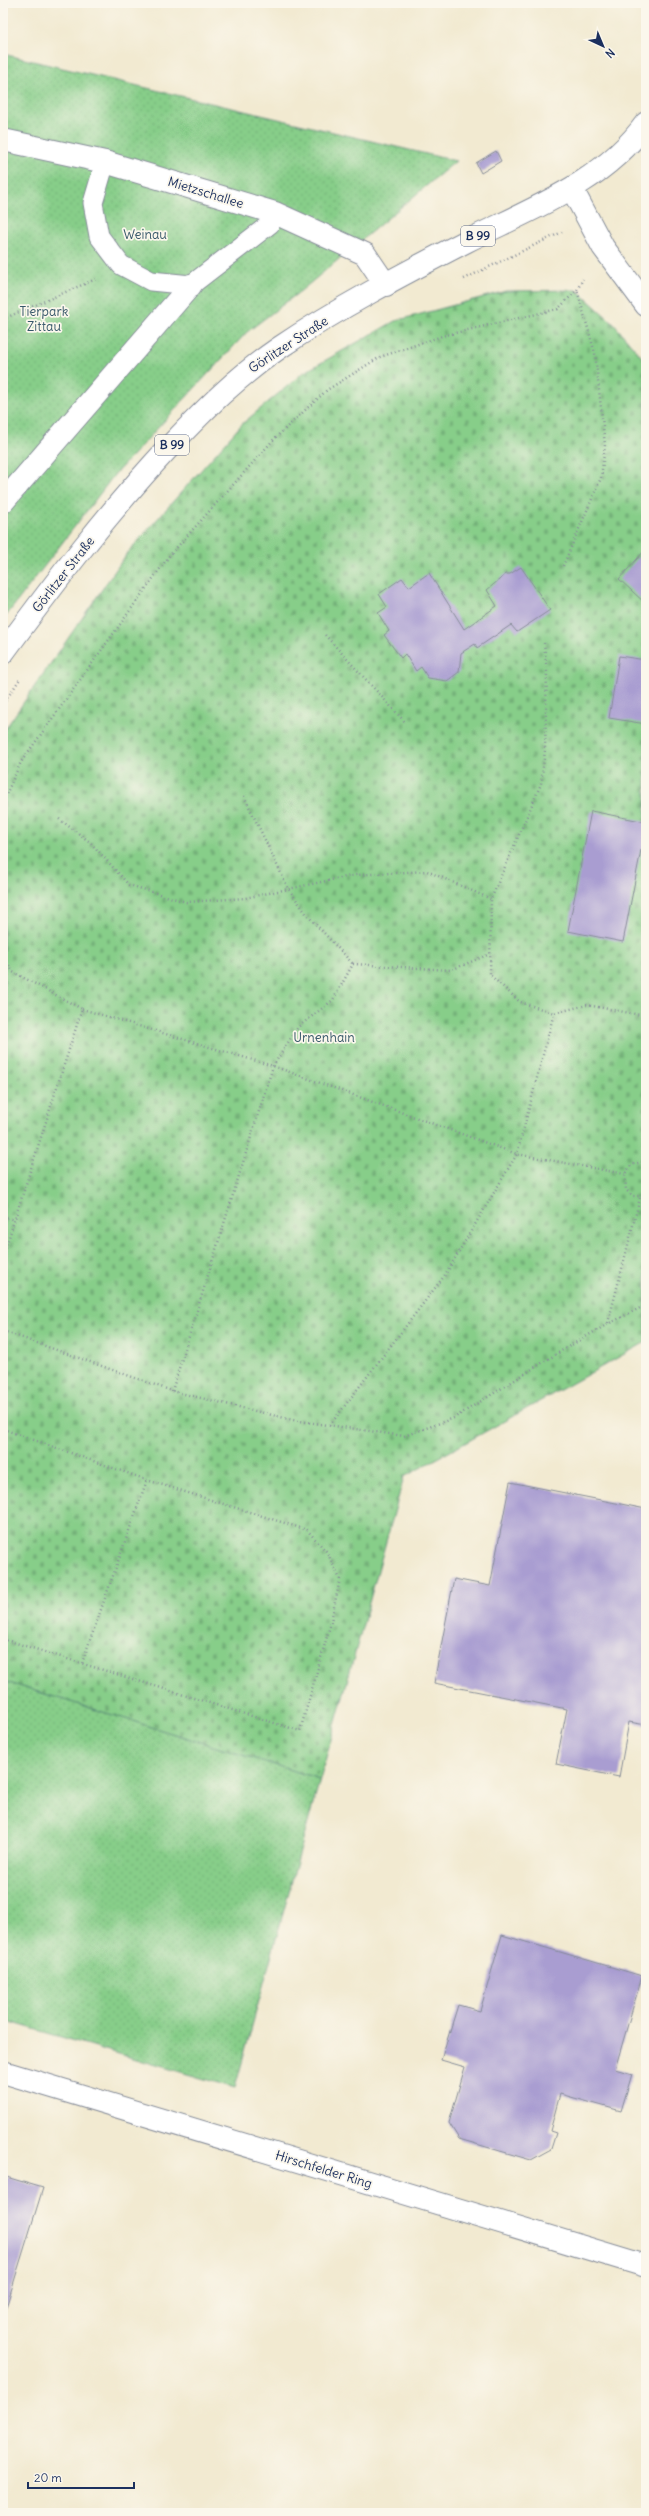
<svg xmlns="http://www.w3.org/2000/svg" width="649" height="2516" viewBox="0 0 649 2516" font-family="Delius,sans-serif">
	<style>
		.green { fill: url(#green-dots); stroke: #517e74 }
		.cemetery { fill: url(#cemetery-stones); stroke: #517e74 }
		.building { fill: #a99dd1 }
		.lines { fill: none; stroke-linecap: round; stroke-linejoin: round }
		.service-casing { stroke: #868c98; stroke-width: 21 }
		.pedestrian-casing { stroke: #868c98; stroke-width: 24 }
		.minor-casing { stroke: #868c98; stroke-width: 24 }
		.tertiary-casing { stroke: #868c98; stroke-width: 24 }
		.primary-casing { stroke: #868c98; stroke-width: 24 }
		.path { stroke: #868c98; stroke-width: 2.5; stroke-dasharray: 1 3; stroke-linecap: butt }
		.service { stroke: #fff; stroke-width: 19 }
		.pedestrian { stroke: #fff; stroke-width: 22 }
		.minor { stroke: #fff; stroke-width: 22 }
		.tertiary { stroke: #fff; stroke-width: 22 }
		.primary { stroke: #fff; stroke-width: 22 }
		.labels { text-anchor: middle; stroke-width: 3.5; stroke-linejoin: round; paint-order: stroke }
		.shield { fill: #fbf7ec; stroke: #5e6b89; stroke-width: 1 }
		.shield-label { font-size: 12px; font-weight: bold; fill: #1b2f5e }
		.street-label { font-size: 13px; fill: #1b2f5e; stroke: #fbf7ec }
		.park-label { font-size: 13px; fill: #365769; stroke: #fbf7ec }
	</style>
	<defs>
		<pattern id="green-dots" width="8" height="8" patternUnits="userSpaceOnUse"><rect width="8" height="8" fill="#87ce89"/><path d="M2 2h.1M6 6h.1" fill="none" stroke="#74b179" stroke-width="1.8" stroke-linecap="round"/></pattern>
		<pattern id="cemetery-stones" width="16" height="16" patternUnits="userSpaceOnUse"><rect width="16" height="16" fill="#87ce89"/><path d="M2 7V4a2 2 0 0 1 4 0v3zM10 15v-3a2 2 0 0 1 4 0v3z" fill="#74b179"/></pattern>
	</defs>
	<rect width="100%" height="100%" fill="#fbf7ec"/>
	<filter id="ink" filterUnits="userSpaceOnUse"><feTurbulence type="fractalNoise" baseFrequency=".025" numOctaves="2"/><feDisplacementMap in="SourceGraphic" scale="8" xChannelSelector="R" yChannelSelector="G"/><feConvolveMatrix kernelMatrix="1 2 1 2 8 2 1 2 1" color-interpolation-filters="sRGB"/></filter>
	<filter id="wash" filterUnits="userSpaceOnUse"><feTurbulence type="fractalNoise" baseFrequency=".012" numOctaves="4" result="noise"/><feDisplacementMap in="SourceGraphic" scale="16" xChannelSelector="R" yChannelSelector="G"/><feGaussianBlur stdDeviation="0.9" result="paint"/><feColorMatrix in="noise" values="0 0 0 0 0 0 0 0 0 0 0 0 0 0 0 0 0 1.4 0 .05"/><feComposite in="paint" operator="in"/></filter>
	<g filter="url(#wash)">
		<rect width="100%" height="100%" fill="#f2ead1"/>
		<!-- green -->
		<g class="green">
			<path d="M3,54L456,161L302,290L247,332L115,474L3,620Z"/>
			<path d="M3,1681L320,1779L235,2088L3,2020Z"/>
		</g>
		<!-- cemetery -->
		<path class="cemetery" d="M577,290L612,322L646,362V1342L404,1477L320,1779L3,1681V732L128,552L242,424L303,373L395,321L506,291Z"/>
		<g id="blocks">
			<!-- building -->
			<g class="building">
				<path d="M496,151L501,161L481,173L476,163Z"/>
				<path d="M646,549V604L619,579Z"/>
				<path d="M521,567L550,610L517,632L511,625L477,648L475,644L461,653L459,672L447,681L428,678L421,667L416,671L405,654L401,658L384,635L389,631L378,613L387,607L379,594L402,578L409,587L429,573L464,629L497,606L487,590L506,574H510Z"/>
				<path d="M619,656L646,660V724L609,718Z"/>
				<path d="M591,811L646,822V851L641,850L623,942L568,931Z"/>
				<path d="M510,1482L646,1509V1725L629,1722L619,1777L556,1764L567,1709L434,1683L454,1579L490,1586Z"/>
				<path d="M502,1935L642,1976L615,2069L632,2074L621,2111L560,2094L550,2131L556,2133L551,2149L531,2160L459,2139L449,2123L465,2067L441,2060L458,2005L480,2011Z"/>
				<path d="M3,2176L43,2188L3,2317Z"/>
			</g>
		</g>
	</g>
	<g filter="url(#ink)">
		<use href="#blocks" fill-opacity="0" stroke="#868c98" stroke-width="1"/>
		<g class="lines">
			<!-- service casing -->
			<g class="service-casing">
				<path id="service" d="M105,162L93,203L99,236L121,265L151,281L191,285L270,224L275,213"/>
			</g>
			<!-- pedestrian casing -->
			<g class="pedestrian-casing">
				<path id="pedestrian" d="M3,502L191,285"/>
			</g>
			<!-- minor casing -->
			<g class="minor-casing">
				<g id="minor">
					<path d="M3,140L105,162L275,213L365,254L386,285"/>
					<path d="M3,2072L646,2266"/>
				</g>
			</g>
			<!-- tertiary casing -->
			<g class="tertiary-casing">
				<path id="tertiary" d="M572,189L603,247L646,305"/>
			</g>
			<!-- primary casing -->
			<g class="primary-casing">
				<path id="primary" d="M3,653C56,581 110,510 171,445C205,409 238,376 279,348C338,308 403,274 467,241C531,209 603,183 646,123"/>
			</g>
			<!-- path -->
			<g class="path">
				<path d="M464,279L562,232"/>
				<path d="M3,319L96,279"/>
				<path d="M563,566L601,478L605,445L595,353L577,290"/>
				<path d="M325,635L405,722"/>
				<path d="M544,643L547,672L545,750L541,784L491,899L490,975L520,1002L554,1013L587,1005L646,1016"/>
				<path d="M3,704L20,679"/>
				<path d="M244,796L288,888L308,916L353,964"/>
				<path d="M3,801L21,762L170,555L275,438L327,390L380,357L442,336L558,309L577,290L583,279"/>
				<path d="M59,819L90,842L129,885L186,902L245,898L355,875L427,871L491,899"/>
				<path d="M3,955L13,972L82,1009L3,1256"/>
				<path d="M82,1009L273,1066L517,1154L625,1174"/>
				<path d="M646,1161L631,1165L625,1174L626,1190L633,1196H646"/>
				<path d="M3,1216L14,1220"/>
				<path d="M608,1323L640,1198"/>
				<path d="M3,1331L172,1391L293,1420L404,1436L454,1418L566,1348L608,1324L646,1305"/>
				<path d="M172,1391L273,1066L298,1027L333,1000L353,964L451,970L490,954"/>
				<path d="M330,1425L445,1275L517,1154L554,1013"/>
				<path d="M3,1429L147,1480L307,1530L327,1552L340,1579L330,1626L300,1731L3,1639"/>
				<path d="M82,1663L147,1480"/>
			</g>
			<!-- service -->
			<use href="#service" class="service"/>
			<!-- pedestrian -->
			<use href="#pedestrian" class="pedestrian"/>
			<!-- minor -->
			<use href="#minor" class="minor"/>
			<!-- tertiary -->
			<use href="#tertiary" class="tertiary"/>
			<!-- primary -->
			<use href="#primary" class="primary"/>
		</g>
	</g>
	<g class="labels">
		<!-- shield labels -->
		<g class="shield">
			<rect x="461" y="226" width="34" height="20" rx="3"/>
			<rect x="155" y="435" width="34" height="20" rx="3"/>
		</g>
		<g class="shield-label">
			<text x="478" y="240">B 99</text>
			<text x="172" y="449">B 99</text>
		</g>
		<!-- street labels -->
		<g class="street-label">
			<text transform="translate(206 192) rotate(17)" y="5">Mietzschallee</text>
			<text transform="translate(288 344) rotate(-33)" y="5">Görlitzer Straße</text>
			<text transform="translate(63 574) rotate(-52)" y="5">Görlitzer Straße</text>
			<text transform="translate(324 2169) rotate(17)" y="5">Hirschfelder Ring</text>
		</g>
		<!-- park labels -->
		<g class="park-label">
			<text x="145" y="239">Weinau</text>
			<text x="44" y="316">Tierpark<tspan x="44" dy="15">Zittau</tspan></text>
			<text x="324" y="1042">Urnenhain</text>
		</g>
	</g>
	<!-- margin -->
	<rect width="649" height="2516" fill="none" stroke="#fbf7ec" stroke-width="16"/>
	<!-- north arrow -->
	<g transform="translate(603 46) rotate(136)" stroke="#fbf7ec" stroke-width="3" paint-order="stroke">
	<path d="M0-3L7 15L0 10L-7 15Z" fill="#1b2f5e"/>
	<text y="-6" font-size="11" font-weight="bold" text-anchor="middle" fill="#1b2f5e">N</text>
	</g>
	<!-- scale -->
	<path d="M28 2482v6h106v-6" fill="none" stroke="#1b2f5e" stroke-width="2"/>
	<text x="34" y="2482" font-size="12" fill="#1b2f5e" stroke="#fbf7ec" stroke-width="3" paint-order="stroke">20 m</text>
</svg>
